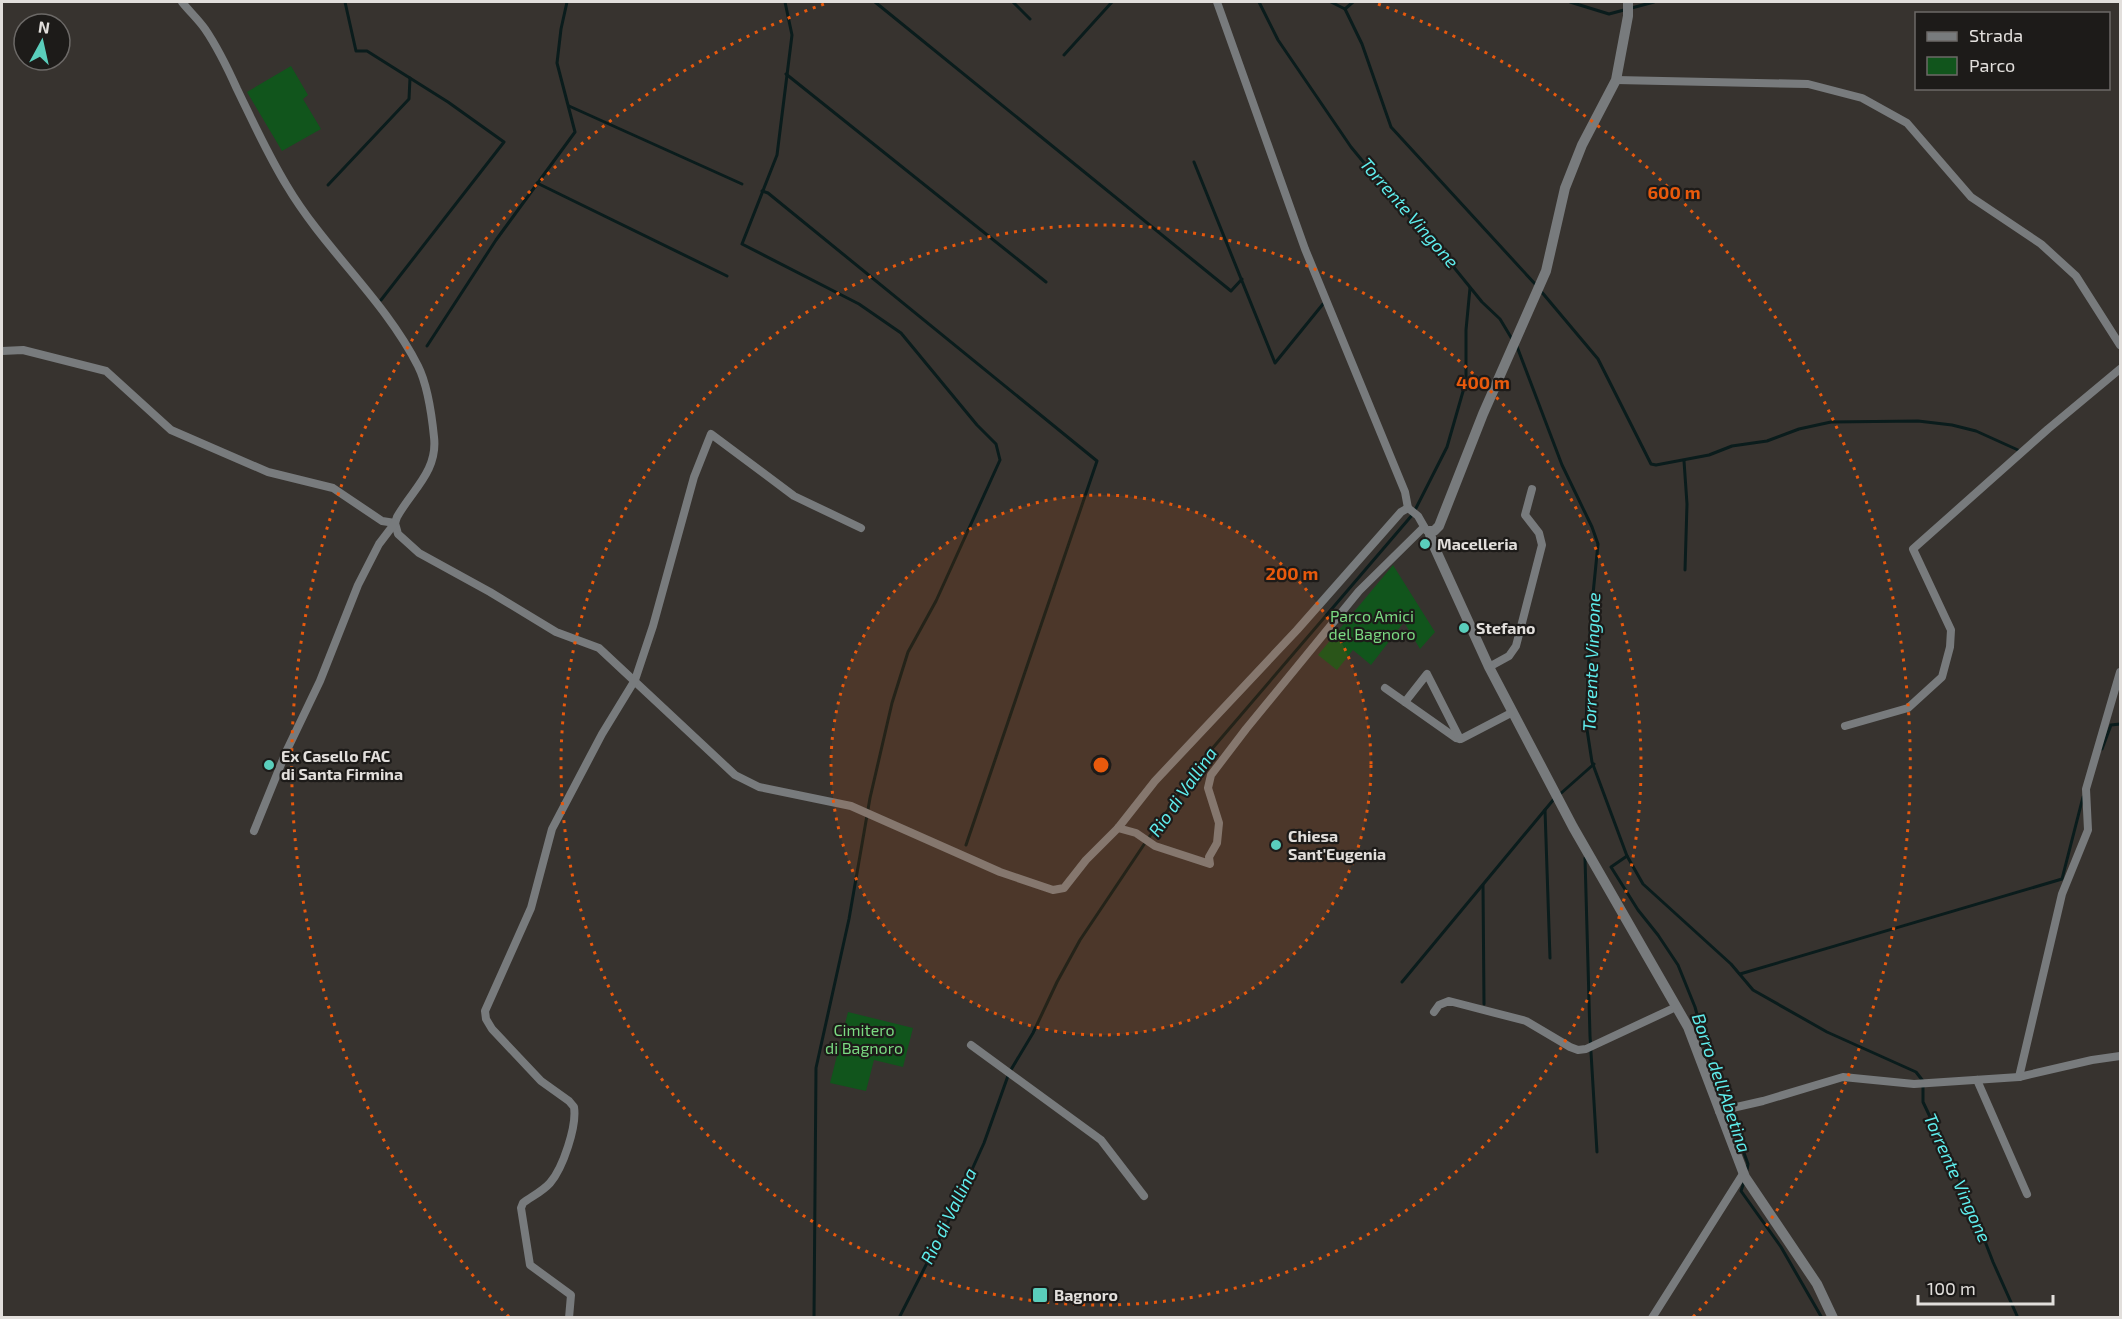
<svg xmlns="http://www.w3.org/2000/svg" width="2122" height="1319" viewBox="0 0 2122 1319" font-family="'Exo 2',sans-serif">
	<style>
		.green { fill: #11551c }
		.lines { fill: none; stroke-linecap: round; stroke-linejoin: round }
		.stream { stroke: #0a1c1c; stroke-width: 3 }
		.minor { stroke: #787b7d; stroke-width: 8 }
		.tertiary { stroke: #787b7d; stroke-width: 10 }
		.ring { fill: none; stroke: #e8590c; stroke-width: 3; stroke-dasharray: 3 6 }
		.poi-dot { fill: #5acebc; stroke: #1d1b19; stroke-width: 2 }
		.labels { text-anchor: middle; stroke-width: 4.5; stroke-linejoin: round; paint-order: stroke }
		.poi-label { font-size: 16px; font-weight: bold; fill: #e2dfdc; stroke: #1d1b19; text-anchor: start }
		.park-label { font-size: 16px; fill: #7bda82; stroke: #1d1b19 }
		.water-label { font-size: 18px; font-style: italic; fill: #5feded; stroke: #1d1b19 }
		.centre { fill: #e8590c; stroke: #1d1b19; stroke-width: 3 }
		.ring-label { font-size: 18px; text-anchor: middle; font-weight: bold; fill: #e8590c; stroke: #1d1b19; stroke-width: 4.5; stroke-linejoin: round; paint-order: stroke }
	</style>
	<rect width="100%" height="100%" fill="#37332f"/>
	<!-- green -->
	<g class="green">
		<path d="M291,66L308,95L303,99L321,129L282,151L247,92Z"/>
		<path d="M1393,565L1435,632L1420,649L1404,622L1371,665L1353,650L1337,670L1318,655Z"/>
		<path d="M848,1012L913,1028L903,1067L874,1060L866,1091L830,1083Z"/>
	</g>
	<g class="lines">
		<!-- stream -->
		<g class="stream">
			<path d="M345,2L356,51H367L448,102L504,142L381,300"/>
			<path d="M785,2L792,35L777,155L742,244L859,304L901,333L977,425L996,444L1000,460L936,601L908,652L892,703L870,798L849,919L816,1068L814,1318"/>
			<path d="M875,2L1231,291L1242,279"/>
			<path d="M1013,2L1030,19"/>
			<path d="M1259,2L1278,40L1351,147L1399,205L1439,249L1482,302L1500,319L1512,339"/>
			<path d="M1331,2L1345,9L1362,44L1391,127L1536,285"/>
			<path d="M1570,2L1609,14L1654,2"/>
			<path d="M1345,9L1353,2"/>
			<path d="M1064,55L1112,2"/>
			<path d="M786,74L1046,282"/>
			<path d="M569,106L742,184"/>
			<path d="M1194,162L1275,363L1323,304"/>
			<path d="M537,183L727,276"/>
			<path d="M328,185L409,99L410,78"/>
			<path d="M762,191L768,193L1097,461L966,845"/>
			<path d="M1540,290L1598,359L1651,464L1656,465L1709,455L1732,446L1767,441L1799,429L1831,422L1918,421L1952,425L1976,431L2018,450"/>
			<path d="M1516,344L1562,465L1592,527L1598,544L1591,614L1586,723L1592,762L1627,856L1643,884L1731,964L1753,990L1827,1032L1916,1072L1923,1081V1102L1967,1195L1993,1262L2018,1318"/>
			<path d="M427,346L496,240L575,132L557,63L561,29L567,2"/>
			<path d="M1684,461L1687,504L1685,570"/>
			<path d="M2102,749L2111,725L2120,724"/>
			<path d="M1559,795L1594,764"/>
			<path d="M1545,810L1550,958"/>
			<path d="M1627,856L1611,867L1638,910L1658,935L1678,965L1695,1007L1708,1054L1748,1164L1747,1170"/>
			<path d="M1585,858L1590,1036L1597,1152"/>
			<path d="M1483,885L1484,1004"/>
			<path d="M1740,974L2062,879L2083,797"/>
			<path d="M1402,982L1554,799"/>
			<path d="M1744,1182L1741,1191L1781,1247L1822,1318"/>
			<path d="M899,1318L951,1216L984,1143L1009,1073L1033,1033L1057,982L1080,940L1145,843L1205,757L1413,514L1447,447L1466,381V330L1470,288"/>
		</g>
		<!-- minor -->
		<g class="minor">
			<path d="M182,2C189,11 198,19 205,29C218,48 228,69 237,89C253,122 268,155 287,186C325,250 384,299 418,366C427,384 432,417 434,437C438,471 412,490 397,517L395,523L398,534L419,553L490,592L556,632L599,648L735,775L759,787L851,806L1000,872L1053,890L1064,888L1086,860L1118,828L1155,781L1297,630L1401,512L1408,508"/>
			<path d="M1217,2L1305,249L1405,492L1408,508"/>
			<path d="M1616,80L1808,84L1862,98L1907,123L1971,197L2041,244L2076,276L2120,345"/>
			<path d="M2,351L23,350L106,371L171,430L268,472L333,488L382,521L395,523"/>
			<path d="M1408,508L1418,516L1426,530"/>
			<path d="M1489,667L1509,656L1516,646L1542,545L1539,533L1525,515L1532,489"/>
			<path d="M1385,688L1456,738L1461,739L1513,712"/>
			<path d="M1405,702L1427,674L1460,739"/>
			<path d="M1845,726L1908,708L1942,677L1950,647L1951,630L1913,549L2048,429L2120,369"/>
			<path d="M1118,828L1136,833L1155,846L1210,864L1209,857L1217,843L1219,823L1208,788L1211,775L1246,729L1359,591L1424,527"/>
			<path d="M254,831L286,752L320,681L358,585L379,544L395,523"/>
			<path d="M1434,1012L1439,1005L1449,1001L1526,1021L1570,1047L1578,1050L1586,1049L1676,1007"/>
			<path d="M971,1045L1101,1140L1144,1196"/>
			<path d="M2019,1077L2062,894L2088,830L2086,789L2120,672"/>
			<path d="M1977,1080L2027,1194"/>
			<path d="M1719,1111L1763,1101L1843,1077L1914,1084L2019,1077L2092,1060L2120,1056"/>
			<path d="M569,1318L571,1295L530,1265L521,1208L523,1203C531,1197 543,1191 550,1183C563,1168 577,1126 574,1107L569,1101L541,1081L492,1029L486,1019L485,1011L531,908L552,829L602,734L635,680L653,626L694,477L711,434L794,496L861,528"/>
			<path d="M1652,1318L1743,1174"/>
		</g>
		<!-- tertiary -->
		<path class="tertiary" d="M1628,2V16L1616,80L1582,145L1565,188L1546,271L1483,414L1439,526L1434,531H1429L1433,544L1489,667L1573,827L1688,1027L1745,1177L1817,1284L1833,1318"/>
	</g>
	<!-- distance rings -->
	<circle cx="1101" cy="765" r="270" fill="#e8590c" fill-opacity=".12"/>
	<g class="ring">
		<circle cx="1101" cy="765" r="270"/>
		<circle cx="1101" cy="765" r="540"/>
		<path d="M509 1317A810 810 0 0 1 824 4M1378 4A810 810 0 0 1 1693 1317"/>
	</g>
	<!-- markers -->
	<g class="poi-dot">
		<circle cx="1425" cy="544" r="6"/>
		<circle cx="1464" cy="628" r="6"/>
		<circle cx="269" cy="765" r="6"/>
		<circle cx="1276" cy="845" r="6"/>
		<rect x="1032" y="1287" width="16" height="16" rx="3"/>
	</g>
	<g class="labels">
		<!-- poi labels -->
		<g class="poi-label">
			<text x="1437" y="550">Macelleria</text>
			<text x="1476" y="634">Stefano</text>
			<text x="281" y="762">Ex Casello FAC<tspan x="281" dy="18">di Santa Firmina</tspan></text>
			<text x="1288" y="842">Chiesa<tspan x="1288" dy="18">Sant'Eugenia</tspan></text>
			<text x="1054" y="1301">Bagnoro</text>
		</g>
		<!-- park labels -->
		<g class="park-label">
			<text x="1372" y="622">Parco Amici<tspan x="1372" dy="18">del Bagnoro</tspan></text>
			<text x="864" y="1036">Cimitero<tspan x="864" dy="18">di Bagnoro</tspan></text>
		</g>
		<!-- water labels -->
		<g class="water-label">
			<text transform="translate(1409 213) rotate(49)" y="6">Torrente Vingone</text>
			<text transform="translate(1592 662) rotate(-88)" y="6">Torrente Vingone</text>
			<text transform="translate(1183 792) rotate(-55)" y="6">Rio di Vallina</text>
			<text transform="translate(1721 1083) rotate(71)" y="6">Borro dell'Abetina</text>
			<text transform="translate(1957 1178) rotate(66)" y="6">Torrente Vingone</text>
			<text transform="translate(949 1216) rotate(-64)" y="6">Rio di Vallina</text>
		</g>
	</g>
	<circle cx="1101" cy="765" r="9" class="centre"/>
	<g class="ring-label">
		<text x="1674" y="199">600 m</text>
		<text x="1483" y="389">400 m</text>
		<text x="1292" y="580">200 m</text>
	</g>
	<!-- border -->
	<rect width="2122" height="1319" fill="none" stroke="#e2dfdc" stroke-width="6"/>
	<!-- legend -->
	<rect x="1915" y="12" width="195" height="78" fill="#1d1b19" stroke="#6c6967" stroke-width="1.5"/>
	<rect x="1927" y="32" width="30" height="9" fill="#787b7d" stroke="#6c6967" stroke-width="1.5"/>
	<text x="1969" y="42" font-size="18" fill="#e2dfdc">Strada</text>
	<rect x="1927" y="57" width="30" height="18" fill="#11551c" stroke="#6c6967" stroke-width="1.5"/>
	<text x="1969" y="72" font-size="18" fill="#e2dfdc">Parco</text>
	<!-- north arrow -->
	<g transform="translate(42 42) rotate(8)"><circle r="28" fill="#1d1b19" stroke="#6c6967" stroke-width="1.5"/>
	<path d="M0-4.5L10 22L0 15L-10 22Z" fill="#5acebc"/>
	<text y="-9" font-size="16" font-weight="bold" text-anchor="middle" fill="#e2dfdc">N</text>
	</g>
	<!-- scale -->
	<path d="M1918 1295v9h135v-9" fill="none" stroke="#e2dfdc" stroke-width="3"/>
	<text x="1927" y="1295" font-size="18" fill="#e2dfdc" stroke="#1d1b19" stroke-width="4.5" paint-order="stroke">100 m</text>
</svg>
